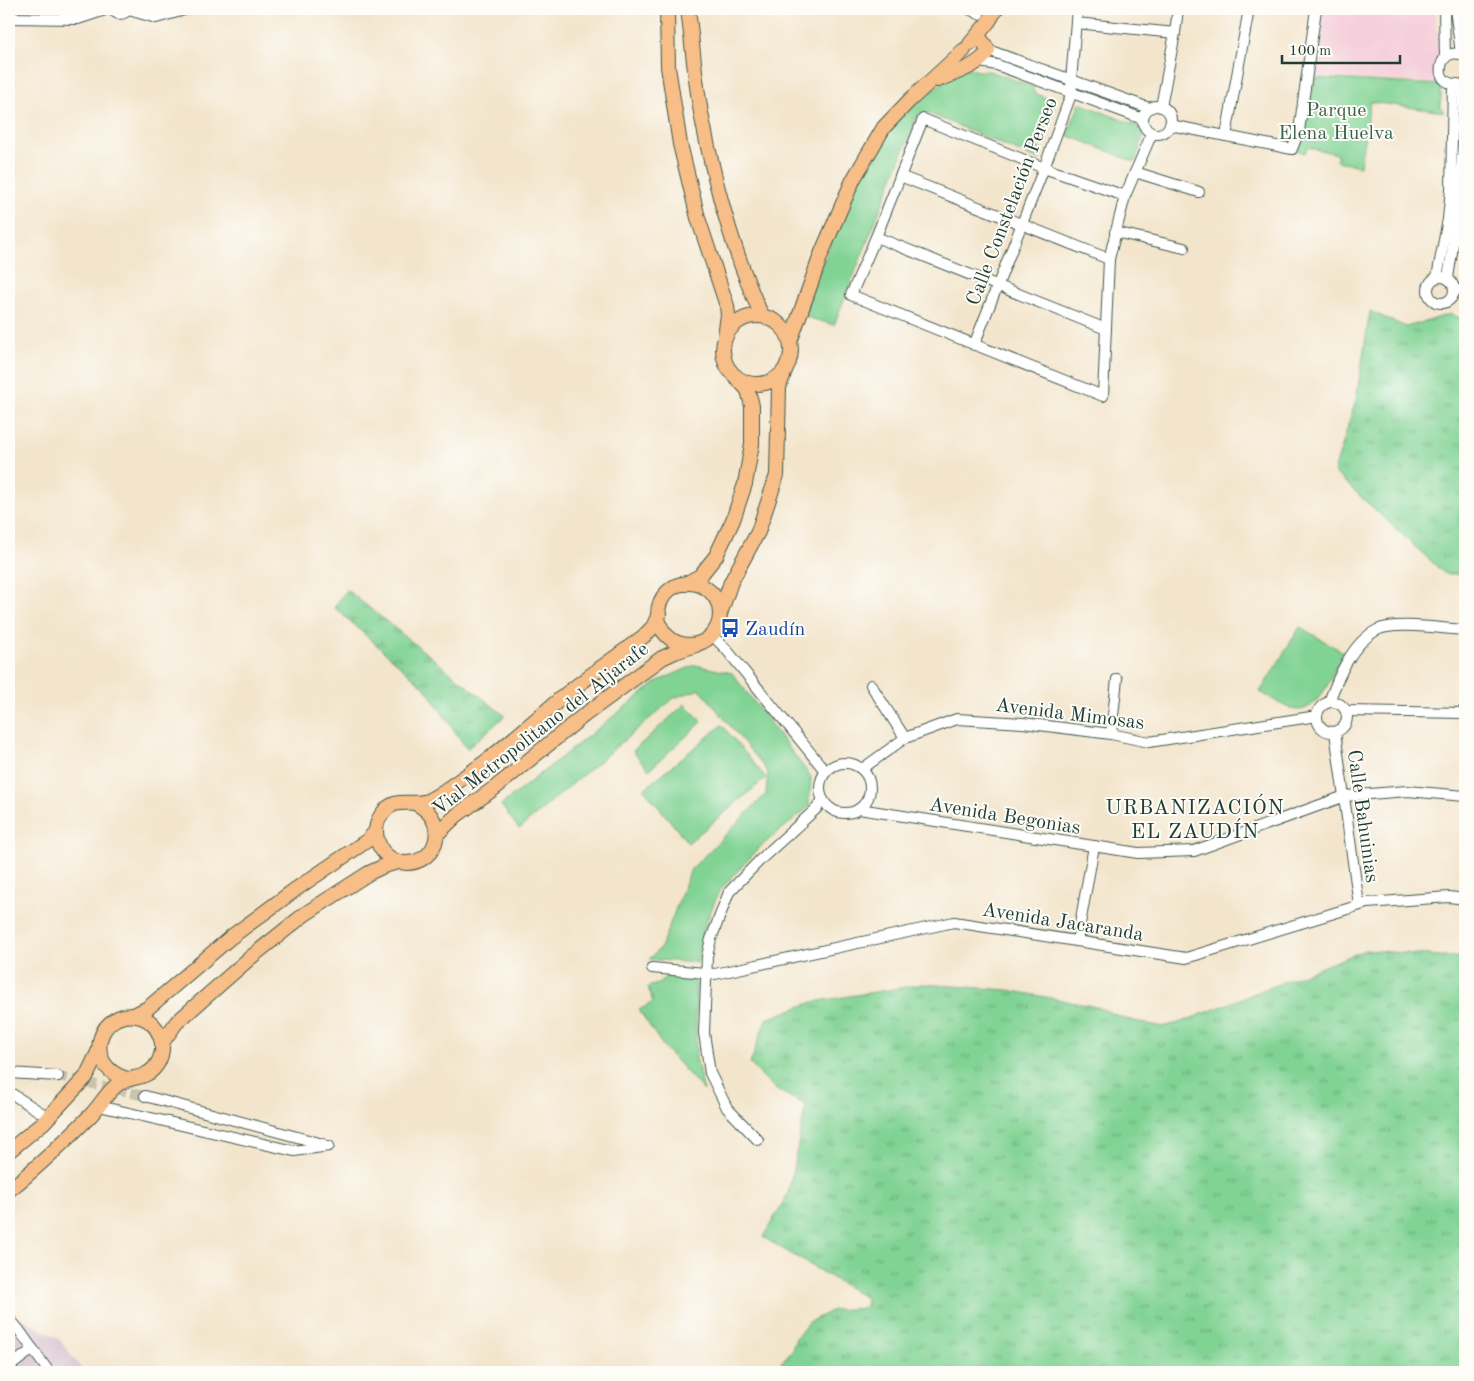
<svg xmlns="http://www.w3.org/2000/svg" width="1474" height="1381" viewBox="0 0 1474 1381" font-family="'Old Standard TT',serif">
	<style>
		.built { fill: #f5cfdb }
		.industrial { fill: #d1bdcc }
		.grass { fill: url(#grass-tufts); stroke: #508864 }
		.green { fill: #81d394; stroke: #508864 }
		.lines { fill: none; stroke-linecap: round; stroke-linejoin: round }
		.minor-tunnel { stroke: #c9c3ae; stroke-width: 10; stroke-dasharray: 10 5; stroke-linecap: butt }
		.minor-casing { stroke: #3f564b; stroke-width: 12 }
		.major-casing { stroke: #3f564b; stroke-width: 16 }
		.minor { stroke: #fff; stroke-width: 10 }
		.major { stroke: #f7be87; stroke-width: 14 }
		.labels { text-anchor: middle; stroke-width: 4; stroke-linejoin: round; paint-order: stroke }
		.park-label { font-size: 20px; fill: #38624c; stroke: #fdfcf7 }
		.street-label { font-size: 20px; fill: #1f3d34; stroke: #fdfcf7 }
		.transit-label { font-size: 20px; fill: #164399; stroke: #fdfcf7; text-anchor: start }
		.neighbourhood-label { font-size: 21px; letter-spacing: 1px; fill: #1f3d34; stroke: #fdfcf7 }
	</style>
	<defs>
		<pattern id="grass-tufts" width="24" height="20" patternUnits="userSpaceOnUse" patternTransform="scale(1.25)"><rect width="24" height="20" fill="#81d394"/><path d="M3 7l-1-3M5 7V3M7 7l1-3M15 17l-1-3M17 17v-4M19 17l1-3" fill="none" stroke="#69ac7a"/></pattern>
	</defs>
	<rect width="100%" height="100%" fill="#fdfcf7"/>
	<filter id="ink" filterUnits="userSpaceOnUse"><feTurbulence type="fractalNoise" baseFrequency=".02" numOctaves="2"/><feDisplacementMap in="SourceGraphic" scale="10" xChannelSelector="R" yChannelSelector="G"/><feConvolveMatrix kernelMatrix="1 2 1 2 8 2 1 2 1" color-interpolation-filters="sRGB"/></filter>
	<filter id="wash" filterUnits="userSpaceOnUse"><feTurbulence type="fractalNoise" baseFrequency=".0096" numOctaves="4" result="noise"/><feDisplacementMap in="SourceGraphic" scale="20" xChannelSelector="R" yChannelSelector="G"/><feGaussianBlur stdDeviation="1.12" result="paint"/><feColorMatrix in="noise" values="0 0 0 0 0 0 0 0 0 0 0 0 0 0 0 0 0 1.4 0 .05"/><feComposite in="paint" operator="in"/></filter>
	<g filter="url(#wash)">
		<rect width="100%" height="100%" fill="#f3e5cc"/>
		<!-- built -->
		<path class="built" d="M1322,9H1435L1440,57L1435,66L1442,83L1313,76Z"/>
		<!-- industrial -->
		<path class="industrial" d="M9,1312L58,1338L84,1372H9Z"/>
		<!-- grass -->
		<g class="grass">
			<path d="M1370,311L1406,327L1451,314L1465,320V574H1445L1334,472L1356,400Z"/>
			<path d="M347,590L505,716L467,749L425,688L334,607Z"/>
			<path d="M1365,950L1465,958V1372H773L792,1350L796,1338L809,1322L833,1310L866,1308V1298L763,1237L788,1194L806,1105L775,1089L750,1064L766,1019L813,1002L924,984L1008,990L1097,1007L1126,1019L1162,1027L1179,1023Z"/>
		</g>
		<!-- green -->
		<g class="green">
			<path d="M961,66L978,71H989L1034,87L1033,92L1055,102L1037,147L1042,150L1039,160L928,113L917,117L834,325L803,316L844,208L870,157L898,119Z"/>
			<path d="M1315,78L1442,85L1440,106L1444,112L1370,102L1360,166L1337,161V154L1307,147L1305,153L1296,150Z"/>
			<path d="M1080,103L1137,126L1139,129L1144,135L1135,162L1067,135Z"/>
			<path d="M1300,627L1343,652C1334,670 1319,717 1292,709C1282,706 1270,697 1260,692Z"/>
			<path d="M695,665L732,673L811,777L809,807L760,847L719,891L705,925L697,963L649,959L661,947L691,869L766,794L768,772L700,689L674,698L519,829L501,805L658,681Z"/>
			<path d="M685,704L702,722L649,770L633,751Z"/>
			<path d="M722,725L766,778L688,843L644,789Z"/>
			<path d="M669,974L696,975V1058L704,1091L663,1046L639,1010L653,1002L648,987L657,984Z"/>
		</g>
	</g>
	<g filter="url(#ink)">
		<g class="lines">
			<!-- minor-tunnel -->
			<path class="minor-tunnel" d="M58,1076L145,1096"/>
			<!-- minor casing -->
			<g class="minor-casing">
				<g id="minor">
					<path d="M112,9C117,16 124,15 129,9"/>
					<path d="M969,9L979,14"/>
					<path d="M1444,9L1445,58"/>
					<path d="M1455,9L1461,53"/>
					<path d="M129,10L156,18L188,9"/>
					<path d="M9,18L78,19L108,9"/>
					<path d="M1076,23L1175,33"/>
					<path d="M988,50L1149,108"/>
					<path d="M980,62L997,65L1143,119"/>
					<path d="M1457,84C1430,85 1439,43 1465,56"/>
					<circle cx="1157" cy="120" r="14"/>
					<path d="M1161,107L1175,33L1178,9"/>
					<path d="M1170,125L1292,149L1299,131L1316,9"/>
					<path d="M1226,136L1249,9"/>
					<path d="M1135,172L1199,192"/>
					<path d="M900,176L1109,259"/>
					<path d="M1125,196L1044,168L923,119L876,237L851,295L1103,396L1109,259L1125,196L1152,133"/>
					<path d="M1115,232L1184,248"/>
					<path d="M876,237L1106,329"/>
					<circle cx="1441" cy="290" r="13"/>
					<path d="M1437,277L1448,219L1451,189L1453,85"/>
					<path d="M1448,278L1457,219L1463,146L1462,84"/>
					<path d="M1455,290H1465"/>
					<path d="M974,345L1044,168L1072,92L1071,81L1077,9"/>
					<path d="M712,635L726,649L826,772"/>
					<path d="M871,685L905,738"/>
					<path d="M1329,702C1338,677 1352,643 1377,630C1395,621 1444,629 1465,630"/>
					<circle cx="1332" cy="717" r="15"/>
					<path d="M1346,711L1465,713"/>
					<path d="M1335,732L1359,905"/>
					<path d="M1111,734L1117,679"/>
					<circle cx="845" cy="788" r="25"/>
					<path d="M862,769L905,738L957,719L1023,723L1111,734L1149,742L1317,716"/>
					<path d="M859,809L1138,853L1194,851L1345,796L1407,791L1465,796"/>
					<path d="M1077,941L1094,846"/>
					<path d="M652,968L715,974L954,922L1186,958L1367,903L1449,897L1465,899"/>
					<path d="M9,1073L58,1076"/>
					<path d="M9,1092L48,1117"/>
					<path d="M145,1096L323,1144"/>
					<path d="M99,1106L294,1151L329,1146"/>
					<path d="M758,1140L727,1108L710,1073L704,1033L707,956L711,939L729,892L761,859L816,809L823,800"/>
					<path d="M9,1318L19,1330L49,1372"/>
					<path d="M9,1367L33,1349"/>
				</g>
			</g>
			<!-- major casing -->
			<g class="major-casing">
				<g id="major">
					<path d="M667,9L668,67L680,144L698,218L727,306L728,315L725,336"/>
					<path d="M688,9C693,47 695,85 703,123C716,189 734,255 762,316"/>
					<path d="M970,44L989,21L996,9"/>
					<path d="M938,80C952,74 983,65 988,50L982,41L978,40L972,42"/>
					<circle cx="757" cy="350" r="34"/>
					<path d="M790,342L822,252L853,180L884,127L910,100L964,50"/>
					<circle cx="689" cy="614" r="31"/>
					<path d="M685,584L700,576L716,556L733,520L745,484L752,444V406L748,390L734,375"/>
					<path d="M720,614L731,582L758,532L777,475L779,387L788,362"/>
					<path d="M415,803C454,822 435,870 399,862C379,857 369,831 382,814C396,795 410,807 427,801C435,798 443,792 450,787C464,777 479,767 493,756C517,736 541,715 565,695C591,674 618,656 644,636L653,627L659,614"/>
					<path d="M437,834L457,815L496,787L583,716L662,658L675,652L696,645"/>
					<path d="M134,1015L148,1008L231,937L296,889L368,840L376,831"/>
					<path d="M162,1043L176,1023L250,958L305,914L369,873L384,866L398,862"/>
					<path d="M9,1151L44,1122L86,1077L99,1050"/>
					<path d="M9,1190C38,1167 64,1142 90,1116C100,1106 107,1092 118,1084C129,1076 145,1080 155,1067C161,1060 164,1048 161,1039C158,1029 151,1020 141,1017C100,1005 79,1065 127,1079"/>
				</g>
			</g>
			<!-- minor -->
			<use href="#minor" class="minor"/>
			<!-- major -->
			<use href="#major" class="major"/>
		</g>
	</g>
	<!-- icons -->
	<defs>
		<g id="bus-bare" transform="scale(1.5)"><path d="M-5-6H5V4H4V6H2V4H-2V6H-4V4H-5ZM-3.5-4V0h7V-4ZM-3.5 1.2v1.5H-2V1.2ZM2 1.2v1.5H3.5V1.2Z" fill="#1a4fb4" stroke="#fdfcf7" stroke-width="2.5" paint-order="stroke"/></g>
	</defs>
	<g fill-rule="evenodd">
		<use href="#bus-bare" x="730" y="628"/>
	</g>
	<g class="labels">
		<!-- park labels -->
		<g class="park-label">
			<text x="1336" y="116">Parque<tspan x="1336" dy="23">Elena Huelva</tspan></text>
		</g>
		<!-- street labels -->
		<g class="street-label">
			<text transform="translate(1011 201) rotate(-69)" y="7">Calle Constelación Perseo</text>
			<text transform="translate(1070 713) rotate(7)" y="7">Avenida Mimosas</text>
			<text transform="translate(540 728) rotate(-38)" y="7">Vial Metropolitano del Aljarafe</text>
			<text transform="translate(1005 815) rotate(9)" y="7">Avenida Begonias</text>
			<text transform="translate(1364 816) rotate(82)" y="7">Calle Bahuinias</text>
			<text transform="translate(1063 921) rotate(9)" y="7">Avenida Jacaranda</text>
		</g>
		<!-- transit labels -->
		<g class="transit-label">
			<text x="745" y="635">Zaudín</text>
		</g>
		<!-- neighbourhood labels -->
		<g class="neighbourhood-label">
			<text x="1195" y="814">URBANIZACIÓN<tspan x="1195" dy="24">EL ZAUDÍN</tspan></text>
		</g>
	</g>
	<!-- margin -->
	<rect width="1474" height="1381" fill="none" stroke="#fdfcf7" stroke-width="30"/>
	<!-- scale -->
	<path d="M1282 55v8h118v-8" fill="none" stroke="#1f3d34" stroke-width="2.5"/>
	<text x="1289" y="55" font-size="15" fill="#1f3d34" stroke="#fdfcf7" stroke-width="4" paint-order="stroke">100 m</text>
</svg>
